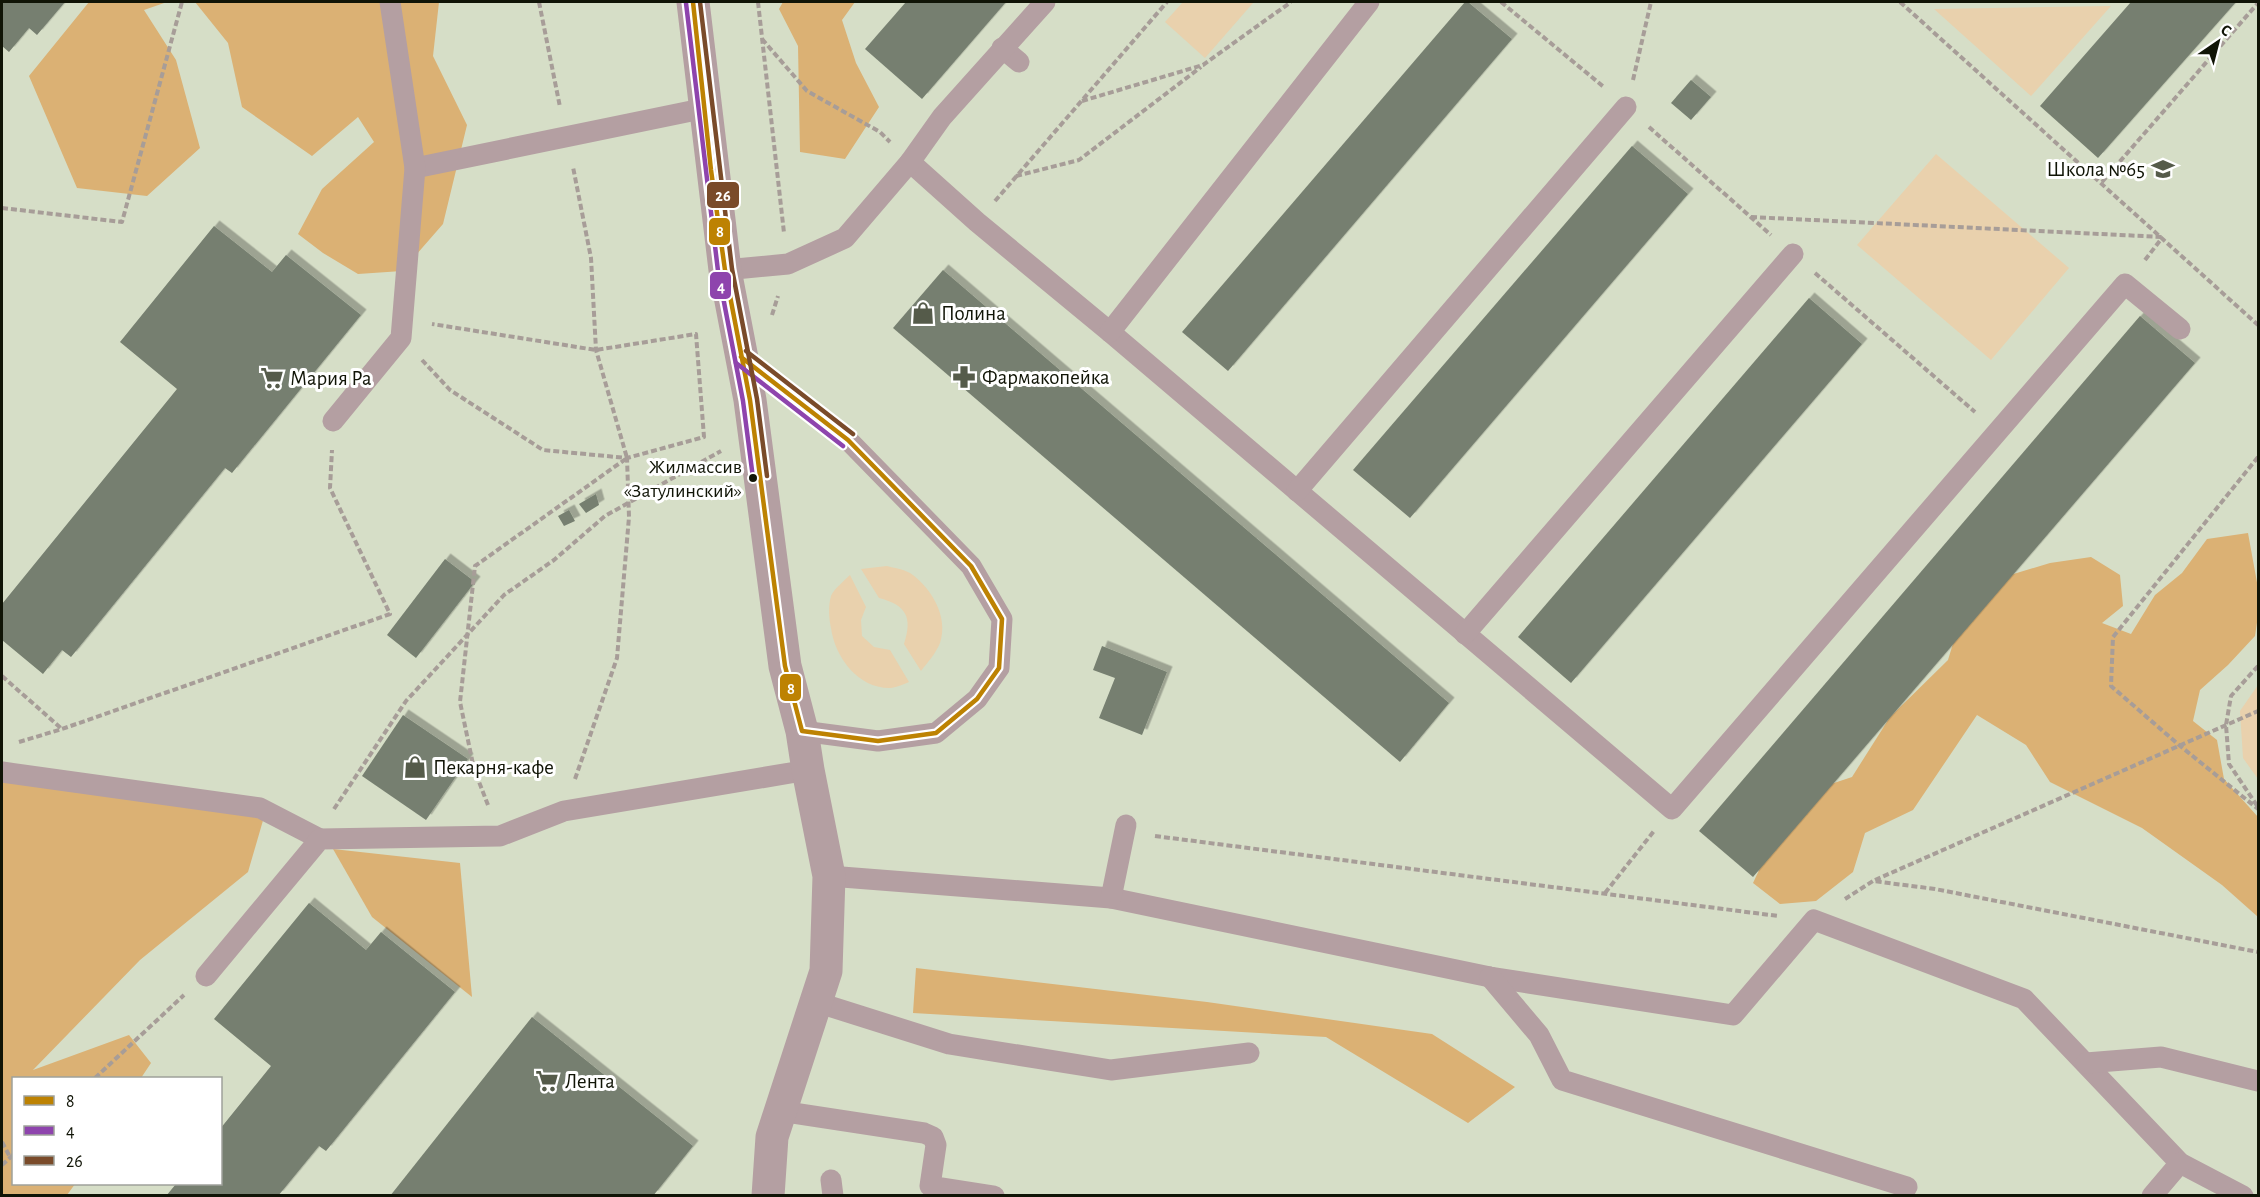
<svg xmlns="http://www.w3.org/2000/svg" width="2260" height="1197" viewBox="0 0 2260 1197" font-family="'Alegreya Sans',sans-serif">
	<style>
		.green { fill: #e9d1ad }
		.forest { fill: #dbb174 }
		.building { fill: #767f70; filter: url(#shadow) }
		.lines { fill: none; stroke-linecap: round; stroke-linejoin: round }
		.path { stroke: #a79d98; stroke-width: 4; stroke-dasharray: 6 3; stroke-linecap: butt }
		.lane { stroke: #b49fa2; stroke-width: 21 }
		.street { stroke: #b49fa2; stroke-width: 33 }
		.bus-1-casing { stroke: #fff; stroke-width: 9 }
		.bus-2-casing { stroke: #fff; stroke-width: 9 }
		.bus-3-casing { stroke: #fff; stroke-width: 9 }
		.bus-1 { stroke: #bd8202; stroke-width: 4.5 }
		.bus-2 { stroke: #8e44ad; stroke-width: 4.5 }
		.bus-3 { stroke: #7a4b2a; stroke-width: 4.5 }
		.bus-dot { fill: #101406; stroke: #fff; stroke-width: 2 }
		.labels { text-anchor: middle; stroke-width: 6; stroke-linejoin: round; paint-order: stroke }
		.bus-label { font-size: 20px; fill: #101406; stroke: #fff; text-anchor: end }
		.poi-label { font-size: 21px; fill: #101406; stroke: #fff; text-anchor: start }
		.line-badge { stroke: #fff; stroke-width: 2 }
		.badge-label { font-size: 16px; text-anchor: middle; font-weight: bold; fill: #fff }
	</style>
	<defs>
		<filter id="shadow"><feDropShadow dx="5.5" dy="-5.5" stdDeviation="0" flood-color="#0004"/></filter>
	</defs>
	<rect width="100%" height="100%" fill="#d6dec7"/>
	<!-- green -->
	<g class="green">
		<path d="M1183,2H1251L1253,3L1205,58L1165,22Z"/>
		<path d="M2111,6L2031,96L1934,9Z"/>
		<path d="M1936,154L2069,268L1991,360L1857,245Z"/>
		<path d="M887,566C894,568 903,569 910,573C931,587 949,617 940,643C936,653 928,662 921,671L904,644C913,617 906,605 879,598L861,569Z"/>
		<path d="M850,575L866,607L861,620L862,636L874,647L890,650L909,682C904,684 897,687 891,688C858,689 835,657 831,628C829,619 828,606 831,596C834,589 844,581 850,575Z"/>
		<path d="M2258,685V779L2243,758L2240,711Z"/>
	</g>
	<!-- forest -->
	<g class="forest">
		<path d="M89,2H167L144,10L176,60L200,148L147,196L77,188L29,76Z"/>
		<path d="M195,2H439L433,56L467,125L443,224L402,271L358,274L323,253L298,234L322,189L374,142L358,117L312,156L242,107L228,43Z"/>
		<path d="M783,2H855L842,20L856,63L879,107L845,159L800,152L798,46L779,9Z"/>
		<path d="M2248,533L2258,588V616L2255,636L2228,665L2200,690L2193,721L2217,740L2224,779L2258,817V917L2222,885L2142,828L2050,782L2026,745L1977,715L1913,810L1865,833L1853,872L1816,901L1780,904L1753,883L1769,849L1822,787L1852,777L1890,717L1948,660L1958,627L1997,579L2050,563L2091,557L2120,575L2123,606L2102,623L2131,634L2155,595L2182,573L2207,539Z"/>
		<path d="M2,781L264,817L248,872L140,960L33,1070L129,1035L151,1063L141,1078H14V1184H75L67,1195L2,1196Z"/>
		<path d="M333,849L460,863L472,997L372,917Z"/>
		<path d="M916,968L1207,1002L1432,1034L1515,1087L1468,1123L1326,1037L913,1013Z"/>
	</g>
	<!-- building -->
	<g class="building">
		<path d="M2,2H65L37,35L29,28L9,52L2,46Z"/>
		<path d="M906,2H1006L922,99L865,49Z"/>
		<path d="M1465,2H1468L1512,39L1228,371L1182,332Z"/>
		<path d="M2131,2H2236L2098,158L2040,106Z"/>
		<path d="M1691,80L1711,97L1691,120L1671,103Z"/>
		<path d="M1632,146L1688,194L1410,518L1353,470Z"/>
		<path d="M214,226L272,272L286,255L361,315L232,473L225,468L71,657L62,650L43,674L2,640V604L177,389L120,342Z"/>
		<path d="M943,270L1449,703L1400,762L893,328Z"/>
		<path d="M1809,298L1862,344L1571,683L1518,637Z"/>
		<path d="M2140,316L2195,363L1753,877L1699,831Z"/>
		<path d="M596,494L599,505L586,513L579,504Z"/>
		<path d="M569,510L575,521L564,526L558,516Z"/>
		<path d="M445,559L475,582L416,658L387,635Z"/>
		<path d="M1102,646L1167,672L1142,735L1099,718L1115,678L1093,670Z"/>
		<path d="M403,715L468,759L426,820L362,776Z"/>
		<path d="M309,903L366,950L381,932L455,992L326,1151L319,1146L278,1196H166L176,1184H220V1129L271,1066L214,1019Z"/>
		<path d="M532,1017L693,1146L653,1196H390Z"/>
	</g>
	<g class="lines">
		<!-- path -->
		<g class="path">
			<path d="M539,2L560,107"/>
			<path d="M758,2L784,233"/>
			<path d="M1501,2L1605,88"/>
			<path d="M1900,2L2258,325"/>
			<path d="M762,39L807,91L880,132L890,142"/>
			<path d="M1633,80L1651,2"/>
			<path d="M1082,101L1203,65L1291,2"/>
			<path d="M1649,127L1771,235"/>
			<path d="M1016,176L1079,160L1201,67"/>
			<path d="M2102,182L2258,3"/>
			<path d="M995,201L1167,2"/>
			<path d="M2,208L122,222L182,2"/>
			<path d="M1751,217L2162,237"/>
			<path d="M2145,260L2162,238"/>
			<path d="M1815,273L1975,412"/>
			<path d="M772,315L778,296"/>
			<path d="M422,360L450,390L543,450L627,458L704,437L696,334L596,350L432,324"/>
			<path d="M2258,457L2113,637L2111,686L2179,745L2258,809"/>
			<path d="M2258,666L2231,696L2226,725L2229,764L2258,807"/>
			<path d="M2,676L62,729"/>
			<path d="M19,742L62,729L390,614L330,488L332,450"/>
			<path d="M575,779L617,658L629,517L627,458"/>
			<path d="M488,805L474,769L460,702L475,566L627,458L596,350L591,258L573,167"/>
			<path d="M334,809L406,701L504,595L554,560L605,516L721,451"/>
			<path d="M1155,836L1778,916"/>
			<path d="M1875,880L2258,711"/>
			<path d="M1605,893L1654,831"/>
			<path d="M1845,899L1873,881L1935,889L2258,952"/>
			<path d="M95,1078L184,995"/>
			<path d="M2,1142L10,1157"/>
			<path d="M2,1165L14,1154"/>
		</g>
		<!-- lane -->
		<g class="lane">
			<path d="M1002,48L1019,62"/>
			<path d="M910,162L977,222L1110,332L1672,809L2125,284L2180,329"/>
			<path d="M415,168L706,108"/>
			<path d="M725,270L788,264L845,238L910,162L942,117L1045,2"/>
			<path d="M1110,332L1369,2"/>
			<path d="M741,357L848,440L971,566L1002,619L999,668L977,699L936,733L878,741L802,731"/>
			<path d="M333,421L401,338L415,168L390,2"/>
			<path d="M1297,491L1626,107"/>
			<path d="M1465,634L1793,254"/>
			<path d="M2,772L260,808L320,839"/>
			<path d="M829,876L1111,898L1490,977L1733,1015L1814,920L2024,999L2180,1163L2243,1196"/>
			<path d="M1111,898L1126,825"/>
			<path d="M206,976L320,839L500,836L564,811L808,770"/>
			<path d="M1490,977L1539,1035L1562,1080L1907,1187"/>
			<path d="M816,1002L949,1044L1111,1070L1249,1053"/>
			<path d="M2086,1063L2161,1057L2258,1081"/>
			<path d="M780,1111L924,1133L933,1137L936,1145L930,1186L994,1196"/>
			<path d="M831,1180L833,1196"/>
			<path d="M2152,1196L2180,1163"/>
		</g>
		<!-- street -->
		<path class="street" d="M693,2L725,270L750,400L785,666L802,731L808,770L829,876L826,971L772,1137L768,1196"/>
		<!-- bus-1 casing -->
		<g class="bus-1-casing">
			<path id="bus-1" d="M693,2L711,170L725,270L750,400L785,666L802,731L878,741L936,733L977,699L999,668L1002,619L971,566L848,440L741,357"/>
		</g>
		<!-- bus-2 casing -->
		<g class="bus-2-casing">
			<g id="bus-2">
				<path d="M686,3L718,271L743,401L753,478"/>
				<path d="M736,363L843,446"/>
			</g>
		</g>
		<!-- bus-3 casing -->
		<g class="bus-3-casing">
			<g id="bus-3">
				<path d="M700,2L732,269L757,399L767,476"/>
				<path d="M746,351L853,434"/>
			</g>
		</g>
		<!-- bus-1 -->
		<use href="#bus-1" class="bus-1"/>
		<!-- bus-2 -->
		<use href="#bus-2" class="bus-2"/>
		<!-- bus-3 -->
		<use href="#bus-3" class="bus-3"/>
	</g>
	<!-- icons -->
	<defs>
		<g id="school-bare" transform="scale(1.8)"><path d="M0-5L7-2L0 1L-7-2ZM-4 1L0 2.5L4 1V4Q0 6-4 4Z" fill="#555b4a" stroke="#fff" stroke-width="2.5" paint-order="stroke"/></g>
		<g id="shop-bare" transform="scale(1.8)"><path d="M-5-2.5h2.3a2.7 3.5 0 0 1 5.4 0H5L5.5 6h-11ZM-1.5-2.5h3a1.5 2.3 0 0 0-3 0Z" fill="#555b4a" stroke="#fff" stroke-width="2.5" paint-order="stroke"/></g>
		<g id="pharmacy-bare" transform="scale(1.8)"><path d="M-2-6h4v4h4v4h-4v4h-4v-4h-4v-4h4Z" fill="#555b4a" stroke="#fff" stroke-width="2.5" paint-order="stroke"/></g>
		<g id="supermarket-bare" transform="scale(1.8)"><path d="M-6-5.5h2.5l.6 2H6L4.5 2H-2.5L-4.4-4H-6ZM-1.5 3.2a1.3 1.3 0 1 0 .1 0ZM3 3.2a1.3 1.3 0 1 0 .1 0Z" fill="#555b4a" stroke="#fff" stroke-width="2.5" paint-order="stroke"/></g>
	</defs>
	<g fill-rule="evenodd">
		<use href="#school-bare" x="2163" y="169"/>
		<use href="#shop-bare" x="923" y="313"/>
		<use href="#pharmacy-bare" x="964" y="377"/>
		<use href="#supermarket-bare" x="272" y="378"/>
		<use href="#shop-bare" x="415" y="767"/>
		<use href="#supermarket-bare" x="547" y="1081"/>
	</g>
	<!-- markers -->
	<circle class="bus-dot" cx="753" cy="478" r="5"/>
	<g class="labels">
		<!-- bus labels -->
		<g class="bus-label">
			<text x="742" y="473">Жилмассив<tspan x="742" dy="24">«Затулинский»</tspan></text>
		</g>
		<!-- poi labels -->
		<g class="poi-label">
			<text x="2145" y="176" text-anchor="end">Школа №65</text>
			<text x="941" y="320">Полина</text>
			<text x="982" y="384">Фармакопейка</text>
			<text x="290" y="385">Мария Ра</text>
			<text x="433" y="774">Пекарня-кафе</text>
			<text x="565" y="1088">Лента</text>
		</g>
	</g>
	<g class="line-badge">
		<rect x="706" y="181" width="34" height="28" rx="6" fill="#7a4b2a"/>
		<rect x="708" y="217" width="23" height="29" rx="6" fill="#bd8202"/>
		<rect x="709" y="271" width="23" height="29" rx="6" fill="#8e44ad"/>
		<rect x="779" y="673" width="23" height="29" rx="6" fill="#bd8202"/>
	</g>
	<g class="badge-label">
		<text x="723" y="201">26</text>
		<text x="720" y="237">8</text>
		<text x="721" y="292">4</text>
		<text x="791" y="694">8</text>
	</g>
	<!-- border -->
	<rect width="2260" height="1197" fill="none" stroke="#101406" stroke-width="6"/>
	<!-- legend -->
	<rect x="12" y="1077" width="210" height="108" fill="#ffffff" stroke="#9fa19b" stroke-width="1.5"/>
	<rect x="24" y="1096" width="30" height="9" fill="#bd8202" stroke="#9fa19b" stroke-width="1.5"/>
	<text x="66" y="1107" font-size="18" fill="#101406">8</text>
	<rect x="24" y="1126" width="30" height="9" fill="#8e44ad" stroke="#9fa19b" stroke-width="1.5"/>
	<text x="66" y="1137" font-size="18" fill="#101406">4</text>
	<rect x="24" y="1156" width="30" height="9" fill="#7a4b2a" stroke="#9fa19b" stroke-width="1.5"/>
	<text x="66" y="1167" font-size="18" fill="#101406">26</text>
	<!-- north arrow -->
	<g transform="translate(2218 42) rotate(35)" stroke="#ffffff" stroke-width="4.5" paint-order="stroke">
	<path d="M0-4.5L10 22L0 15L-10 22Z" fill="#101406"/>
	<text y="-9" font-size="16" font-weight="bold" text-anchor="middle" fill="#101406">С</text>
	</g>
</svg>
